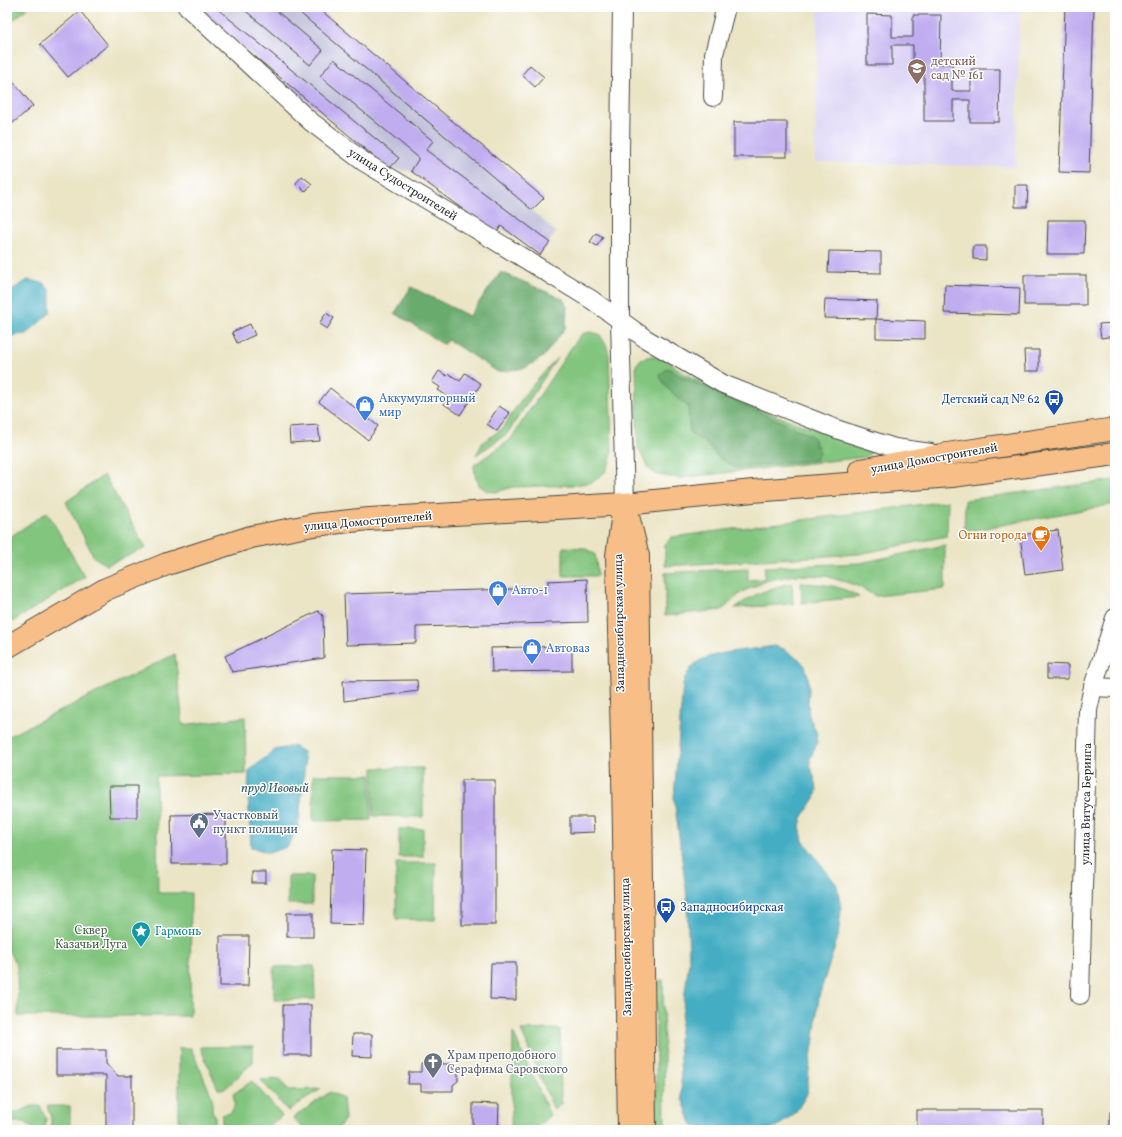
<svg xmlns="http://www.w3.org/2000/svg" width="1122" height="1137" viewBox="0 0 1122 1137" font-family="Vollkorn,serif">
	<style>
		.built { fill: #ddd5f6 }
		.industrial { fill: #c2c1dc }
		.green { fill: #82c57e; stroke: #567854 }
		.forest { fill: #69aa6d; stroke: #4a6a4c }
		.water { fill: #44adc3; stroke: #386c77 }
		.building { fill: #c0adf0 }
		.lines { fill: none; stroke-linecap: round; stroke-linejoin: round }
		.minor-casing { stroke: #484742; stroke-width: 20 }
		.major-casing { stroke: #484742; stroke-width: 24 }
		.minor { stroke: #fff; stroke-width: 18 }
		.major { stroke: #f7be88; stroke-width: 22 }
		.labels { text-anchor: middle; stroke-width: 3; stroke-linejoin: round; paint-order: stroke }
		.education-label { font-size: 12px; fill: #785e54; stroke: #fff; text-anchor: start }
		.street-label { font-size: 12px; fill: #2b2b2b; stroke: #fff }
		.shop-label { font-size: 12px; fill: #366cbe; stroke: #fff; text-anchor: start }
		.transit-label { font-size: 12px; fill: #164399; stroke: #fff; text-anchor: end }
		.food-label { font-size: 12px; fill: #c56008; stroke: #fff; text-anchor: end }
		.service-label { font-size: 12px; fill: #4e5e75; stroke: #fff; text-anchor: start }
		.park-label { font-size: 12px; fill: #496148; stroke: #fff }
		.culture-label { font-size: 12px; fill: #0d838f; stroke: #fff; text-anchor: start }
		.worship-label { font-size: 12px; fill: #5b616d; stroke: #fff; text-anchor: start }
		.water-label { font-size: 13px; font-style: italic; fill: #355f68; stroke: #fff }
	</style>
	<rect width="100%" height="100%" fill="#fff"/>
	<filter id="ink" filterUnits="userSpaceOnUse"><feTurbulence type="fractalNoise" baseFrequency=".025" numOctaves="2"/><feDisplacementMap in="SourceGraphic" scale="8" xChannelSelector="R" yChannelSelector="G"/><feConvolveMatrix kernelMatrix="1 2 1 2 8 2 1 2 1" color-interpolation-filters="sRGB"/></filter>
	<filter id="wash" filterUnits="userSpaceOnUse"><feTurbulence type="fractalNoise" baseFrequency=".012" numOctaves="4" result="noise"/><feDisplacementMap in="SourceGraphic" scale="16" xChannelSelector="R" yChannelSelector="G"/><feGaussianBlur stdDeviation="0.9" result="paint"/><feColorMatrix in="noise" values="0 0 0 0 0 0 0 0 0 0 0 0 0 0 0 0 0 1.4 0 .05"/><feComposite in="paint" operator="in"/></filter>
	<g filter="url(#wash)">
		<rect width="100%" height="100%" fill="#ebe5c6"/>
		<!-- built -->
		<path class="built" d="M818,7H1020L1016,167L815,162Z"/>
		<!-- industrial -->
		<path class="industrial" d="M196,7H317L544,198L532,211L556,232L540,255L501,227L496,234L411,171L389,169Z"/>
		<!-- green -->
		<g class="green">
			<path d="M7,7H29L7,25Z"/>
			<path d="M590,332L599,334L606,344L609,355L612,450L610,462L605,472L593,482L575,485L513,487L496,492L487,491L479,485L475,475L474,465L510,440L571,348L582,334Z"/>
			<path d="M651,356L666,360L685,374L774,415L865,447L871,451L870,454L865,457L679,478L657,475L648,468L638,447L636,365L641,359Z"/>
			<path d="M557,358L507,434L476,455L483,442L502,429L525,394Z"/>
			<path d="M1114,438V442L1111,445L979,463L975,461L974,457Z"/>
			<path d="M104,475L146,548L106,565L94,557L66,502Z"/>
			<path d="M1115,480V504L964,532L965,500Z"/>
			<path d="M948,501L947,536L859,554L665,566V544L672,537Z"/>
			<path d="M47,512L85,577L7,625V539Z"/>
			<path d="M945,545V589L876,596L855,585L826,576L795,575L766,581L742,592L722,610L665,616V573L748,568V580L764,579L765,567L860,563Z"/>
			<path d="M563,547L584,548L595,554L598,576H563Z"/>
			<path d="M792,583L793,604L735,608C755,593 768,589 792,583Z"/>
			<path d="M801,583C823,584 840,585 859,597L802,603Z"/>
			<path d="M175,654L183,725L245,717L246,774L156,776L158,893H191L190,1016H18L17,966L7,948V802L8,801L7,799V737Z"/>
			<path d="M373,768H423V817L373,816Z"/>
			<path d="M313,775H371V820L313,821Z"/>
			<rect x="399" y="829" width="24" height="28"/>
			<path d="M396,863H436L435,920L396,919Z"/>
			<rect x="288" y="876" width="24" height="28"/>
			<path d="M314,966L315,999L274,1000V967Z"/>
			<path d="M663,980L665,1130H657L655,981Z"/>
			<path d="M560,1029L561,1104L554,1110L521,1030Z"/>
			<path d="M513,1032L550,1115L534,1130H511Z"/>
			<path d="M253,1046V1062L225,1089H218L200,1047Z"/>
			<path d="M179,1048H191L212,1097V1111L215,1117V1130H179Z"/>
			<path d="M280,1079L288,1090L321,1089L288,1111L261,1080Z"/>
			<path d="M252,1081L282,1116L263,1130H222V1115L231,1113L235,1104L233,1094Z"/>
			<path d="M330,1092L343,1098L345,1119L337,1130H304L293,1118Z"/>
			<path d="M33,1106H40L46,1118L45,1130H34L25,1122H13L7,1127V1116Z"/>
			<path d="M47,1106H70V1130H51V1118Z"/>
		</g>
		<!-- forest -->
		<g class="forest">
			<path d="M501,272L563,299L567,307L566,327L543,357L525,368L498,372L448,340L444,345L395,313L411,287L469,316Z"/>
			<path d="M668,368L679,375L812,436L820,452L815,460L735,468L717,456L707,444L690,433L688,407L668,389L659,375Z"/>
		</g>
		<!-- water -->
		<g class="water">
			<path d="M28,280L43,283L50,290V313L26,334L8,336L7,293Z"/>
			<path d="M774,646L784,649L788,653L798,658L805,666L808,676L809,690L808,704L809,716L817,734V744L810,758V764L816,783L817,790L815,798L802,818L800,826L803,841L837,885L841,909L838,937L819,996L814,1038L809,1070L807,1094L795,1113L777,1127L763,1130H704L691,1123L682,1098L679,1039L689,961L687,897L674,798L683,684C686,676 689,669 696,663C711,651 755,650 774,646Z"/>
			<path d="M293,746L303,752L305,763L298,829L287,847L269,853L251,847L248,794L249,771L275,750Z"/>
		</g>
		<g id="blocks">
			<!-- building -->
			<g class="building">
				<path d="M196,7H215L399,158L389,169Z"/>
				<path d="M241,7H272L323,50L310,65Z"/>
				<path d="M293,7H317L544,198L532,210Z"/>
				<path d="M1065,7H1094L1089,173L1059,172Z"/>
				<path d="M80,11L108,45L68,77L40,44Z"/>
				<path d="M867,14L892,15V37H913V15H941L940,64H952V91H971V69H1000L999,122H970V100H953V121H924V65H913V45H892V65H867Z"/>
				<path d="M334,59L433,141L426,150L550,242L540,255L501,226L496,234L411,171L419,158L320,76Z"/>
				<path d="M530,65L544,77L535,87L522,75Z"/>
				<path d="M7,74L33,106L7,128Z"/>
				<rect x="734" y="122" width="53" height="35"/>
				<path d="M302,176L312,184L305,192L296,183Z"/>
				<path d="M1015,185H1028L1027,207H1015Z"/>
				<path d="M1048,220H1085L1084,254H1047Z"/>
				<path d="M596,233L603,237L597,246L590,242Z"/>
				<path d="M973,246H986V260L973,259Z"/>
				<path d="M829,251L881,252V273L828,272Z"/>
				<rect x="1024" y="275" width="62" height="30"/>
				<path d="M945,285L1020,288L1019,315L944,313Z"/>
				<path d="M825,299L877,301L876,319L925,321V339L876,338V319L824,318Z"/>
				<path d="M326,313L334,318L327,329L319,324Z"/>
				<path d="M1114,323L1115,336L1101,338L1099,324Z"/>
				<path d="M250,324L255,335L237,343L232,332Z"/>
				<path d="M1024,350H1039V371H1025Z"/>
				<path d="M439,371L447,376L449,374L460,381L465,373L481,384L460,415L444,404L449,397L438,390L440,387L432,382Z"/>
				<path d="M330,388L378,426L368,440L319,402Z"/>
				<path d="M499,406L510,413L497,431L487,424Z"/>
				<path d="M318,425L320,441L290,443L289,427Z"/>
				<path d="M1058,530L1063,570L1025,575L1020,535Z"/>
				<path d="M587,579L588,622L416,627V643L346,645L344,594L548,588V581Z"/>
				<path d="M318,611L323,616L324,658L232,672L225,656Z"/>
				<path d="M572,646V671L492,672L491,648Z"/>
				<path d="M1047,664L1068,665V679H1047Z"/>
				<path d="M417,680L418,691L344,701L343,681Z"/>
				<rect x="462" y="780" width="33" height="145"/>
				<path d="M109,786H137V817H110Z"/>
				<path d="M226,814V864H172L171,815Z"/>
				<path d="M570,817H593L594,832L570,833Z"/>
				<path d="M332,849L366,850L364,925L330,924Z"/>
				<rect x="252" y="872" width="14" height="11"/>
				<rect x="287" y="913" width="26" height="24"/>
				<path d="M220,936H249L248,986H220Z"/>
				<path d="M491,963H516V1000L490,999Z"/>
				<rect x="283" y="1005" width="28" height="50"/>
				<path d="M353,1034H372V1057L352,1056Z"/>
				<path d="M56,1050H106V1063L118,1076H132V1130H106V1075H56Z"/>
				<path d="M421,1064H453V1069L458,1073V1081L453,1085V1091H421V1084H408L409,1072H421Z"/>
				<path d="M473,1103L499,1104L498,1130H437V1128L473,1129Z"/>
				<rect x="917" y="1110" width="126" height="20"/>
				<rect x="1110" y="1112" width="5" height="18"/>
			</g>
		</g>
	</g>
	<g filter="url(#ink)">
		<use href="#blocks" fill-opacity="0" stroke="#484742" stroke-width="1"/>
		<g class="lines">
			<!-- minor casing -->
			<g class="minor-casing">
				<g id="minor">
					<path d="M187,7L310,121L364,162L471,226L592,300L646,339L723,384L839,430L895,448L931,453"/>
					<path d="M622,7L620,150V320L625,504"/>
					<path d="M713,97L714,54L726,7"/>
					<path d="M1093,687L1115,688"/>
					<path d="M1080,995L1088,710L1093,687L1115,618"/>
				</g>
			</g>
			<!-- major casing -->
			<g class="major-casing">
				<g id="major">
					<path d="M860,470L947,454L1115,429"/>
					<path d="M625,504L638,556L645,1130"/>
					<path d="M623,513L617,556L623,776L629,1130"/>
					<path d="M7,647L106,589L167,564L251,537L313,525L369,519L625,504L753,491L952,476L1115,454"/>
				</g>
			</g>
			<!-- minor -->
			<use href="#minor" class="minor"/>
			<!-- major -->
			<use href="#major" class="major"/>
		</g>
	</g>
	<!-- icons -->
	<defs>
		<g id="school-pin" transform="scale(1)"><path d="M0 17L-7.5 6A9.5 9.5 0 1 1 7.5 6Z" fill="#8d6e63" stroke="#fff"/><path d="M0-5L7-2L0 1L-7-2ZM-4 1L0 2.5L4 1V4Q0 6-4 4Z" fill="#fff"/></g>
		<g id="bus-pin" transform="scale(1)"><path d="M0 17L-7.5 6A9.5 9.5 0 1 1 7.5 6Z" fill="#1a4fb4" stroke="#fff"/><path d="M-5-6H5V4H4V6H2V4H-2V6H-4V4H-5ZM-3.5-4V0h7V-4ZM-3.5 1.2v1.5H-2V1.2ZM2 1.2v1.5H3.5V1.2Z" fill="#fff"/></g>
		<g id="shop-pin" transform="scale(1)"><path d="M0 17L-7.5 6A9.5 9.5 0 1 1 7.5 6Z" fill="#3f7fe0" stroke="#fff"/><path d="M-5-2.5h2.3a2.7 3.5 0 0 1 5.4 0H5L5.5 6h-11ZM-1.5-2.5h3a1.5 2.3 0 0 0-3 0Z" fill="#fff"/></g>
		<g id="cafe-pin" transform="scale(1)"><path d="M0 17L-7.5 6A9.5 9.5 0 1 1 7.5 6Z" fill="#e8710a" stroke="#fff"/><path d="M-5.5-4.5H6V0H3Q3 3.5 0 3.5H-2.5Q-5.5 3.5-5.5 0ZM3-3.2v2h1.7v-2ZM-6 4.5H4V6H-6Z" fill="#fff"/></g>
		<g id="civic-pin" transform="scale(1)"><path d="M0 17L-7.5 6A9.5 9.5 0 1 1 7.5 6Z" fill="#5c6f8a" stroke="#fff"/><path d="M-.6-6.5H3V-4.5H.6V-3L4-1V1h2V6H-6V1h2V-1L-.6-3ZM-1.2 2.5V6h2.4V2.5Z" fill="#fff"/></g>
		<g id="sight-pin" transform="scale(1)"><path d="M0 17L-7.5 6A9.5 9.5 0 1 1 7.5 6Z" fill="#0f9aa8" stroke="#fff"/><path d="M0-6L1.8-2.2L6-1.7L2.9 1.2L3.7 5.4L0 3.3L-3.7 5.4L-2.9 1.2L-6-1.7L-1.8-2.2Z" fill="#fff"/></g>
		<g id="church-pin" transform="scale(1)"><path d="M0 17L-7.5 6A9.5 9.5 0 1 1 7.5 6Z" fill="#6b7280" stroke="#fff"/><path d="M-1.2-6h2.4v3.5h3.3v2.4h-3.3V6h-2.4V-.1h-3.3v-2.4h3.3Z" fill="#fff"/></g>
	</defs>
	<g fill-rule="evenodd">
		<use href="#school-pin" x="917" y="68"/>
		<use href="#bus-pin" x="1054" y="399"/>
		<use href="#shop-pin" x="365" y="405"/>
		<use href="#cafe-pin" x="1041" y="535"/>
		<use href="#shop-pin" x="498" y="590"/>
		<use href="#shop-pin" x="532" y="648"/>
		<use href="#civic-pin" x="199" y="822"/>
		<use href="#bus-pin" x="666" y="907"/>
		<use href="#sight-pin" x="141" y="931"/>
		<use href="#church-pin" x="433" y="1062"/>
	</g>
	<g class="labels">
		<!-- education labels -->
		<g class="education-label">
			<text x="931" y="65">детский<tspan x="931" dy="14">сад № 161</tspan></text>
		</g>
		<!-- street labels -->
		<g class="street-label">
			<text transform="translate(403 184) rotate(32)" y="4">улица Судостроителей</text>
			<text transform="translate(934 458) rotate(-10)" y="4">улица Домостроителей</text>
			<text transform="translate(368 521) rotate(-5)" y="4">улица Домостроителей</text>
			<text transform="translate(619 623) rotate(-91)" y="4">Западносибирская улица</text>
			<text transform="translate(1086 804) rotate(-89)" y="4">улица Витуса Беринга</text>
			<text transform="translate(626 947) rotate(-91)" y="4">Западносибирская улица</text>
		</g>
		<!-- shop labels -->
		<g class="shop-label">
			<text x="379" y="402">Аккумуляторный<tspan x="379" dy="14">мир</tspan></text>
			<text x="512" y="594">Авто-1</text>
			<text x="546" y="652">Автоваз</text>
		</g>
		<!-- transit labels -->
		<g class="transit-label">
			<text x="1040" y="403">Детский сад № 62</text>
			<text x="680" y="911" text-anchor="start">Западносибирская</text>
		</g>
		<!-- food labels -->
		<g class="food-label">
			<text x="1027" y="539">Огни города</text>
		</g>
		<!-- service labels -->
		<g class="service-label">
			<text x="213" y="819">Участковый<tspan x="213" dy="14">пункт полиции</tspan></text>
		</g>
		<!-- park labels -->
		<g class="park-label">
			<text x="91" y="934">Сквер<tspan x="91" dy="14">Казачьи Луга</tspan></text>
		</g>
		<!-- culture labels -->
		<g class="culture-label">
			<text x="155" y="935">Гармонь</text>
		</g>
		<!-- worship labels -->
		<g class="worship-label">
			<text x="447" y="1059">Храм преподобного<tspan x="447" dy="14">Серафима Саровского</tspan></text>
		</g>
		<!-- water labels -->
		<g class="water-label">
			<text x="275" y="792">пруд Ивовый</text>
		</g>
	</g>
	<!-- margin -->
	<rect width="1122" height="1137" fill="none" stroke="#fff" stroke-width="24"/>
</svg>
